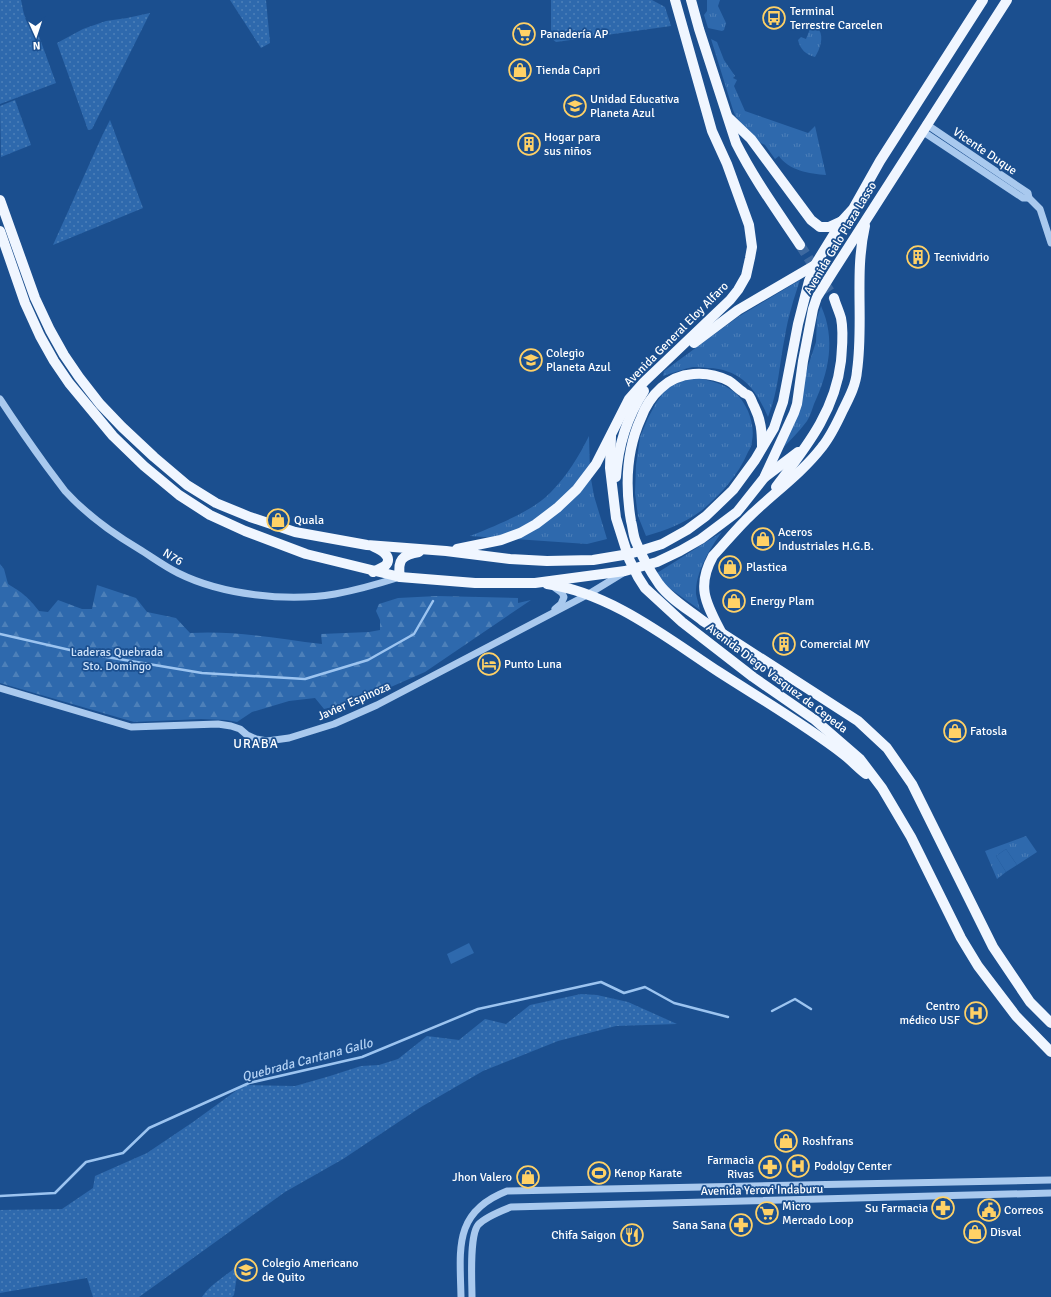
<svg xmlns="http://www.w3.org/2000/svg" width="1051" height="1297" viewBox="0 0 1051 1297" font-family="Signika,sans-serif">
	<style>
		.grass { fill: url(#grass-dots) }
		.forest { fill: url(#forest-firs) }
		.park { fill: url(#park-tufts) }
		.garden { fill: #2e69ad }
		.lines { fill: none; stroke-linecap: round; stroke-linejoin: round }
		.stream { stroke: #9cc4f0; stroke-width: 2.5 }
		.major-tunnel { stroke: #3d69a0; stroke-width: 10; stroke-dasharray: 10 5; stroke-linecap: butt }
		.minor { stroke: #a9c9ee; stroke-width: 7 }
		.major { stroke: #f0f6ff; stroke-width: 10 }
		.labels { text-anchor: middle; stroke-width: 3.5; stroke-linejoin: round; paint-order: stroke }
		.poi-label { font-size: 12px; fill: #fff; stroke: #1b4f8f; text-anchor: start }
		.street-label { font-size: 12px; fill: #fff; stroke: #1b4f8f }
		.park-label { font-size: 12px; fill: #cfe3fa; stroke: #1b4f8f }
		.neighbourhood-label { font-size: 13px; letter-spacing: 1px; fill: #fff; stroke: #1b4f8f }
		.water-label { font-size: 13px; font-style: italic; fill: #b5d3f5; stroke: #1b4f8f }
	</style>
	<defs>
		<pattern id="grass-dots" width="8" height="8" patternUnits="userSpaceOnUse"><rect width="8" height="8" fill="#2e69ad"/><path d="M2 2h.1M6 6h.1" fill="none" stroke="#4d80b9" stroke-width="1.8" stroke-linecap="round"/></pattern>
		<pattern id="forest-firs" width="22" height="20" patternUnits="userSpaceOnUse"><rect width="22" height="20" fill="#2e69ad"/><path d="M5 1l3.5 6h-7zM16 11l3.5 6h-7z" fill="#4d80b9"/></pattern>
		<pattern id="park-tufts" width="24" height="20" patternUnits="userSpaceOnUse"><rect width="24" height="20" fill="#2e69ad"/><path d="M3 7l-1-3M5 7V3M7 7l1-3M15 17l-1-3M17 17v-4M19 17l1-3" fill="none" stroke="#4d80b9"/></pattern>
	</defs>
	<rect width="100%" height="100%" fill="#1b4f8f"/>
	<!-- grass -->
	<g class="grass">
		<path d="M0,0H21C24,13 23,20 36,28L56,83L0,104Z"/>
		<path d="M230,0H266L270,43L261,48Z"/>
		<path d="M551,0H652L665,7L671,26L556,42L551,38Z"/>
		<path d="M150,13L92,129L88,130L57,43L83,29L106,21L127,18Z"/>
		<path d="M15,100L31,145L1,157L0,106Z"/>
		<path d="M110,120L143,208L53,245L102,136Z"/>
		<path d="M581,994L597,995L628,1002L677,1024L616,1026L558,1041L483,1071L421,1107L343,1159L285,1192L139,1297H93L87,1278L0,1293V1210L62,1209L93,1188L95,1176L147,1153L193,1122L244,1085L295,1086L330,1076L361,1066L379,1065L398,1059L427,1036L459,1040L485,1019L506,1024L530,1005Z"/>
		<path d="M238,1265L242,1268L240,1275L237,1276L234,1295L232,1297H202C211,1283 227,1276 238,1265Z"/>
	</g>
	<!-- forest -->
	<path class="forest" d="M0,564L4,569L8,584C23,593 28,597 39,611L48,612L58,600L82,609H92L97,585L136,598L147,612L176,618L190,633C234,630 278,639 322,644L321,634L369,632L380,630V620L376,611L379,604L398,598L437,596L518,598V603L531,600L425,672L359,701L324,709L315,698L289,701L252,712L237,722L226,720L201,719L134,722L0,683Z"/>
	<!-- park -->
	<g class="park">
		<path d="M707,0H720L718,6L726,23L724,30L722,31L708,28L704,15L707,11Z"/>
		<path d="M810,29L819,30C824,37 820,49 815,57C806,55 800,49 798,40L801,37L806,39Z"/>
		<path d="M711,39L717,42L724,60L735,76L733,78L737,80L734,86L745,111L808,133L815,126L826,175C810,174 788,170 779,156L775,159L765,145L759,142L742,124L736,117L733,110Z"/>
		<path d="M800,280C794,298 788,317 785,336C779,365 779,389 768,417C756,389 741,369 708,368C703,367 698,367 693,367C683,369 673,373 663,376L664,371L738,317Z"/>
		<path d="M821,306C836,339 829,372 814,404C812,410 810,416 807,421C799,432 789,441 780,451L816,342L817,318Z"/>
		<path d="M698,378C721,383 738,388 748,411C752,421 754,431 752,441C752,445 750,449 748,452C738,476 720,495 701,511C683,524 666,530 646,536L638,516L635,493L636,465L640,437L648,418L656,403L666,389L682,381Z"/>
		<path d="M589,436L590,473L594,496L607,539L587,544L470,536C494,526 534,511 551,492C567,476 579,456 589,436Z"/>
		<path d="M722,532C710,548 695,573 696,594C697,599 699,605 700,610L665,585L657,573Z"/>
		<path d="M1026,836L1037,852L1017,865L1006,849L996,856L1006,872L997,879L985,851Z"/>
	</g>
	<!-- garden -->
	<g class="garden">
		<path d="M1006,849L1017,865L1006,872L996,856Z"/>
		<path d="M469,943L474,953L451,964L447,954Z"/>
	</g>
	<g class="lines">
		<!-- stream -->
		<g class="stream">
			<path d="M0,634L83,653L202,673L305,679L368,660L414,634L433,601"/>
			<path d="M772,1011L795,999L811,1009"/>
			<path d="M0,1196L55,1193L86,1162L123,1153L149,1128L249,1083L362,1057L478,1009L601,982L624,993L645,987L674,1003L728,1017"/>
		</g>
		<!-- major-tunnel -->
		<path class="major-tunnel" d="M800,245L834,298"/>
		<!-- minor -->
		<g class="minor">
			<path d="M926,124L1028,193L1029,198L1040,209L1051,243"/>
			<path d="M922,131L1023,198H1029"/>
			<path d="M0,399C15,422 31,445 47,467C53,475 59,483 65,491C86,514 112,533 139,549C152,557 164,566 178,573C222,595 287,602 335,594C357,590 378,584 400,577"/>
			<path d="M555,609L561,604L564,597L562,593L555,588"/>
			<path d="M0,688L131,727L218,724L231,726L240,729L247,735L256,739L267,741L289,738L334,724L377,705L587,595L623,573"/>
			<path d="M461,1297C460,1249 453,1212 507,1191L1051,1180"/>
			<path d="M472,1297C472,1281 469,1237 478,1225C485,1217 501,1211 511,1207L1051,1193"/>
		</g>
		<!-- major -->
		<g class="major">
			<path d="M691,0L699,29L736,143C754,179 778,212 800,245"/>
			<path d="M729,118L751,139L811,220L820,227H829L842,221"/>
			<path d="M0,200L35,298L50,330L64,355L79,377L100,404L122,427L154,457L187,485L216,503L250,517L295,532L367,545L446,551L510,559L547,561L593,560L629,554L643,550L662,544L687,530L706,516L733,490L755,460L774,428L778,416L783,402L798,324L809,281L815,265L842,221L853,209L880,161L983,0"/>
			<path d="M0,231L25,303L40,336L54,361L69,383L113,436L144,466L179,495L210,515L245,531L306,554L400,577L475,583H535L625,571L657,562L680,551L701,539L737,512L764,478L794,413L797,404L803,361L813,309L817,297L832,273L1007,0"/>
			<path d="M694,343L738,310L815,265"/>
			<path d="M611,436L610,468L616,518L629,559L638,577L645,588L682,622L753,677L815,720L860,759L882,788L911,837L961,938L978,966L1016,1016L1051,1052"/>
			<path d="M762,447C762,431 761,420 754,406C752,403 751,397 748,395C747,394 744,394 743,392C738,389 734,384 729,381C707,370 679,371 661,388C652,396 645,407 641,418C626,451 625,486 631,521C633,528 633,536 636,542C642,557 650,571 659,584C670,599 689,610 703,621L858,721L887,748L912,784L993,947L1030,1002L1051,1023"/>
			<path d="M616,477C618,446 627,417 644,391"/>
			<path d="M765,477L798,452"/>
			<path d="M776,487C806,447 835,412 841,361C842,347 844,332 841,318C839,311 836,305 834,298"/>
			<path d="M457,549L501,540L520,533L536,524L557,508L577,489L596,464L629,399L644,382L730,300L738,290L746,276L750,258L752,247L749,225L727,164L712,131L675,0"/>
			<path d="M373,572C376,570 382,568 385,566C394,557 381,550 374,547"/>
			<path d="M400,577C397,560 402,555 419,552"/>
			<path d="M547,584C611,593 667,638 719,672C761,699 804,724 843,754C851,760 858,768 866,774"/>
			<path d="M721,632C706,603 696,587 713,556C726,542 738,527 752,514C775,492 802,473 822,447C831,436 837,423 843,410C849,398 856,385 857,371C864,322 854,274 865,226"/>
		</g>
	</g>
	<!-- icons -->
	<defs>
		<g id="bus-ring" transform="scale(1.15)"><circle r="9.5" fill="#1b4f8f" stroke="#ffd166" stroke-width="1.5"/><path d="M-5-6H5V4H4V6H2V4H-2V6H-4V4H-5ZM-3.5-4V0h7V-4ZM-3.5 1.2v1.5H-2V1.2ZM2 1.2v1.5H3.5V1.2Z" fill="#ffd166"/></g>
		<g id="supermarket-ring" transform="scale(1.15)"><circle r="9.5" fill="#1b4f8f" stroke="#ffd166" stroke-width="1.5"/><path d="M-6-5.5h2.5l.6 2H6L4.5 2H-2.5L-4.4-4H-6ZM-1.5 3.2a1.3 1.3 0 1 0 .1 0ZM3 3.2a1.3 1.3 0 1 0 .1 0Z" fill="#ffd166"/></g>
		<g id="shop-ring" transform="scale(1.15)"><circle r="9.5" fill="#1b4f8f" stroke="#ffd166" stroke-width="1.5"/><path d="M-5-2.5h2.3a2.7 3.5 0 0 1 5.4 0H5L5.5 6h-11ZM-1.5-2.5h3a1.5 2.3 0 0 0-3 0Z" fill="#ffd166"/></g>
		<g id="university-ring" transform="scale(1.15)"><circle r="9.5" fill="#1b4f8f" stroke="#ffd166" stroke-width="1.5"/><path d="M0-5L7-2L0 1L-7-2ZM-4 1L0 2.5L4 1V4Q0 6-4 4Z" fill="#ffd166"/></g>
		<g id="building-ring" transform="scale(1.15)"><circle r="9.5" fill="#1b4f8f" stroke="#ffd166" stroke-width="1.5"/><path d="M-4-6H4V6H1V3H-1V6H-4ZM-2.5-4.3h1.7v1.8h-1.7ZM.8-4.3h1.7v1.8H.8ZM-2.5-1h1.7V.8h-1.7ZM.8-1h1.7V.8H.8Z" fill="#ffd166"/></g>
		<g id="school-ring" transform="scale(1.15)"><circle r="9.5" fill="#1b4f8f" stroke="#ffd166" stroke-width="1.5"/><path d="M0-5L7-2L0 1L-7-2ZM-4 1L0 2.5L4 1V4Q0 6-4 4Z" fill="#ffd166"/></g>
		<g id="hotel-ring" transform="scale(1.15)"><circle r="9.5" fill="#1b4f8f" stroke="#ffd166" stroke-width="1.5"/><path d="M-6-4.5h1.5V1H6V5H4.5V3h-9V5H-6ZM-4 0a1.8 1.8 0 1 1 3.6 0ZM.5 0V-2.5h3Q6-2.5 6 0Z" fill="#ffd166"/></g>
		<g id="hospital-ring" transform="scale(1.15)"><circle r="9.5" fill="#1b4f8f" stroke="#ffd166" stroke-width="1.5"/><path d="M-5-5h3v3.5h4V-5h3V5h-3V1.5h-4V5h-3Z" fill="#ffd166"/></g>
		<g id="pharmacy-ring" transform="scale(1.15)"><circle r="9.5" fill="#1b4f8f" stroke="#ffd166" stroke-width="1.5"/><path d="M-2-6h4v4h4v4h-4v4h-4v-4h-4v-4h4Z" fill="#ffd166"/></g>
		<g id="stadium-ring" transform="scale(1.15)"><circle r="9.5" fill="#1b4f8f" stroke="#ffd166" stroke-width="1.5"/><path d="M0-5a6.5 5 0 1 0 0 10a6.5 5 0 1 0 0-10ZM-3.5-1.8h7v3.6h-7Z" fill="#ffd166"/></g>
		<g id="civic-ring" transform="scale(1.15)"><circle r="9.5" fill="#1b4f8f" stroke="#ffd166" stroke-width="1.5"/><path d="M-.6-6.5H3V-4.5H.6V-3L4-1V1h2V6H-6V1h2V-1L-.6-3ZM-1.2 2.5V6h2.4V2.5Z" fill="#ffd166"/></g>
		<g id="restaurant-ring" transform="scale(1.15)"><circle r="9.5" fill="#1b4f8f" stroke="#ffd166" stroke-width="1.5"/><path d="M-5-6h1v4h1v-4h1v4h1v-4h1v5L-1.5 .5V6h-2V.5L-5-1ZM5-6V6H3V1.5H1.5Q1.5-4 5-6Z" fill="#ffd166"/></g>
	</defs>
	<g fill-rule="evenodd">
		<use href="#bus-ring" x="774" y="18"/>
		<use href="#supermarket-ring" x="524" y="34"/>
		<use href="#shop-ring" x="520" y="70"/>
		<use href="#university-ring" x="575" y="106"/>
		<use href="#building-ring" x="529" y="144"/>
		<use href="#building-ring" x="918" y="257"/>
		<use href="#school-ring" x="531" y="360"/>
		<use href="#shop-ring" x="278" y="520"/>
		<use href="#shop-ring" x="763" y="539"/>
		<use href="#shop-ring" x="730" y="567"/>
		<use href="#shop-ring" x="734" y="601"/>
		<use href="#building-ring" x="784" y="644"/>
		<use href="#hotel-ring" x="489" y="664"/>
		<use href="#shop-ring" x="955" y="731"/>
		<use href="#hospital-ring" x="976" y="1013"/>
		<use href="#shop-ring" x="786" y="1141"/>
		<use href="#hospital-ring" x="798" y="1166"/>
		<use href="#pharmacy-ring" x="770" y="1167"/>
		<use href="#stadium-ring" x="599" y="1173"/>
		<use href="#shop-ring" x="528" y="1177"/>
		<use href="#pharmacy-ring" x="943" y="1208"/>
		<use href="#civic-ring" x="989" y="1210"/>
		<use href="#supermarket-ring" x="767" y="1213"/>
		<use href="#pharmacy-ring" x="741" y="1225"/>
		<use href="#shop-ring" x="975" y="1232"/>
		<use href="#restaurant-ring" x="632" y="1235"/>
		<use href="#school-ring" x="246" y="1270"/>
	</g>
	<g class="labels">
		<!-- poi labels -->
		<g class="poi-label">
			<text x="790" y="15">Terminal<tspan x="790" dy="14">Terrestre Carcelen</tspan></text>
			<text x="540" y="38">Panadería AP</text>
			<text x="536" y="74">Tienda Capri</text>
			<text x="590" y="103">Unidad Educativa<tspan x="590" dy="14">Planeta Azul</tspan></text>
			<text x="544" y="141">Hogar para<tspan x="544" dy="14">sus niños</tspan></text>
			<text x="934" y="261">Tecnividrio</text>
			<text x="546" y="357">Colegio<tspan x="546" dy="14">Planeta Azul</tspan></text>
			<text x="294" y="524">Quala</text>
			<text x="778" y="536">Aceros<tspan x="778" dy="14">Industriales H.G.B.</tspan></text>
			<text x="746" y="571">Plastica</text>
			<text x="750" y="605">Energy Plam</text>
			<text x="800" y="648">Comercial MY</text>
			<text x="504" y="668">Punto Luna</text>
			<text x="970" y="735">Fatosla</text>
			<text x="960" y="1010" text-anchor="end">Centro<tspan x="960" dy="14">médico USF</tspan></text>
			<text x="802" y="1145">Roshfrans</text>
			<text x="754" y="1164" text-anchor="end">Farmacia<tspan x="754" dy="14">Rivas</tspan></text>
			<text x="814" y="1170">Podolgy Center</text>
			<text x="614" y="1177">Kenop Karate</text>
			<text x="512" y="1181" text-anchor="end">Jhon Valero</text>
			<text x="782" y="1210">Micro<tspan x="782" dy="14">Mercado Loop</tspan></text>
			<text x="928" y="1212" text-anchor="end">Su Farmacia</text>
			<text x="1004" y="1214">Correos</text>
			<text x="726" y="1229" text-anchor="end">Sana Sana</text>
			<text x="990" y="1236">Disval</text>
			<text x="616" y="1239" text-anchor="end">Chifa Saigon</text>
			<text x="262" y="1267">Colegio Americano<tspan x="262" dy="14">de Quito</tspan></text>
		</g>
		<!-- street labels -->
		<g class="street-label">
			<text transform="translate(985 151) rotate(34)" y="4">Vicente Duque</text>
			<text transform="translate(840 238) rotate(-59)" y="4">Avenida Galo Plaza Lasso</text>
			<text transform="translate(676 334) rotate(-45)" y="4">Avenida General Eloy Alfaro</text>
			<text transform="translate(173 557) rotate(31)" y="4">N76</text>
			<text transform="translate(777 678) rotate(37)" y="4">Avenida Diego Vasquez de Cepeda</text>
			<text transform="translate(354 701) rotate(-24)" y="4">Javier Espinoza</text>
			<text transform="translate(762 1190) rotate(-1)" y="4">Avenida Yerovi Indaburu</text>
		</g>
		<!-- park labels -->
		<g class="park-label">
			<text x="117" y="656">Laderas Quebrada<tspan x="117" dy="14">Sto. Domingo</tspan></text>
		</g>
		<!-- neighbourhood labels -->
		<g class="neighbourhood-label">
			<text x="256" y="748">URABA</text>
		</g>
		<!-- water labels -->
		<g class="water-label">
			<text transform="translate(307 1059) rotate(-15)" y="5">Quebrada Cantana Gallo</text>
		</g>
	</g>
	<!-- north arrow -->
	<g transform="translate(36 36) rotate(177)" stroke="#1b4f8f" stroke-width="3" paint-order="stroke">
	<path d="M0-3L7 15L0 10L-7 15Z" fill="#ffffff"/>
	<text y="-6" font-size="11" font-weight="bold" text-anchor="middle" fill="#ffffff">N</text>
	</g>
</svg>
